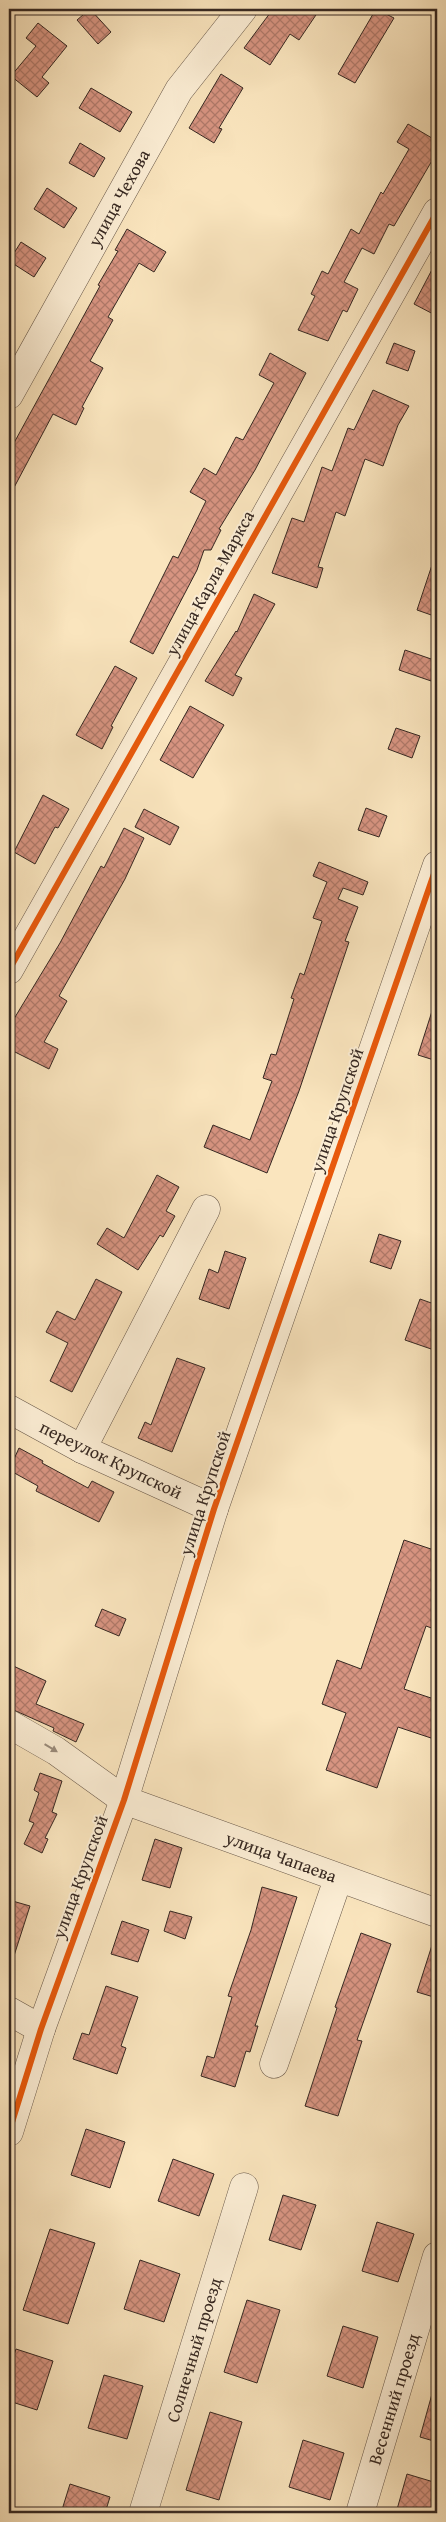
<svg xmlns="http://www.w3.org/2000/svg" width="446" height="2522" viewBox="0 0 446 2522" font-family="'Gentium Book Plus',serif">
	<style>
		.building { fill: url(#building-cross-hatch); stroke: #362822 }
		.lines { fill: none; stroke-linecap: round; stroke-linejoin: round }
		.minor-casing { stroke: #675749; stroke-width: 29 }
		.minor { stroke: #fceed5; stroke-width: 28 }
		.cycleway-casing { stroke: #fceed5; stroke-width: 9 }
		.cycleway { stroke: #e8590c; stroke-width: 6 }
		.oneway { fill: #998b7c }
		.labels { text-anchor: middle; stroke-width: 4; stroke-linejoin: round; paint-order: stroke }
		.street-label { font-size: 18px; fill: #362822; stroke: #fceed5 }
	</style>
	<defs>
		<pattern id="building-cross-hatch" width="8" height="8" patternUnits="userSpaceOnUse" patternTransform="scale(1.25)"><rect width="8" height="8" fill="#d79481"/><path d="M0 0l8 8M0 8l8-8" fill="none" stroke="#af7969"/></pattern>
	</defs>
	<rect width="100%" height="100%" fill="#fae5be"/>
	<filter id="stains"><feTurbulence type="fractalNoise" baseFrequency=".004" numOctaves="4"/><feColorMatrix values="0 0 0 0 .2 0 0 0 0 .09 0 0 0 0 .02 0 0 0 .5 -.17"/></filter>
	<radialGradient id="worn" r=".72"><stop offset=".6" stop-color="#630" stop-opacity="0"/><stop offset="1" stop-color="#630" stop-opacity=".3"/></radialGradient>
	<!-- building -->
	<g class="building">
		<path d="M90,9L111,32L98,44L77,20Z"/>
		<path d="M273,9H320L299,40L290,34L270,65L244,48Z"/>
		<path d="M376,9L394,18L355,83L338,74Z"/>
		<path d="M38,23L67,46L42,77L49,83L37,97L11,76L36,46L26,38Z"/>
		<path d="M221,74L243,88L219,128L222,129L214,143L189,128Z"/>
		<path d="M91,88L132,112L120,132L79,108Z"/>
		<path d="M408,124L437,141V152L394,226L389,224L374,254L362,248L344,282L358,289L347,312L343,310L328,341L298,330L315,296L311,294L322,271L328,274L351,229L359,234L381,192L383,194L409,149L397,142Z"/>
		<path d="M80,143L105,158L94,177L69,163Z"/>
		<path d="M47,188L77,208L64,228L34,209Z"/>
		<path d="M127,229L166,252L154,272L139,263L108,317L113,320L90,361L103,368L82,407L84,408L76,425L53,414L9,497V452L100,286L98,285L118,251L115,250Z"/>
		<path d="M21,242L46,258L34,277L9,261Z"/>
		<path d="M437,260V316L414,304Z"/>
		<path d="M394,343L415,351L408,371L386,363Z"/>
		<path d="M270,353L306,373L255,470L219,529L221,530L211,550H204L197,570L153,654L130,642L173,556L178,558L206,501L190,492L204,468L216,475L236,437L243,440L274,383L259,375Z"/>
		<path d="M373,390L409,406L398,425L383,466L365,459L345,516L336,512L318,567L323,568L317,588L272,573L292,518L304,522L322,467L332,471L348,428L354,430Z"/>
		<path d="M434,559L437,560V617L417,610Z"/>
		<path d="M254,594L275,604L235,675L242,678L233,696L205,681L236,631L237,632Z"/>
		<path d="M405,650L437,661V683L399,670Z"/>
		<path d="M115,666L137,678L111,726L113,727L102,749L76,735Z"/>
		<path d="M190,706L224,725L193,778L160,760Z"/>
		<path d="M396,728L420,736L412,758L388,749Z"/>
		<path d="M43,795L69,809L58,828L55,827L35,864L14,852Z"/>
		<path d="M366,808L387,816L379,837L358,830Z"/>
		<path d="M144,809L179,827L170,845L135,827Z"/>
		<path d="M124,828L144,838L125,879L59,996L67,1001L44,1042L58,1049L49,1069L9,1049V1027L60,943L101,866L104,868Z"/>
		<path d="M319,862L368,882L363,895L343,888L338,899L358,907L345,941L349,942L299,1091L267,1173L204,1147L213,1125L250,1140L272,1081L263,1078L271,1054L276,1055L294,999L291,998L300,973L304,975L322,921L313,918L327,882L313,876Z"/>
		<path d="M434,1005L437,1006V1061L418,1055Z"/>
		<path d="M157,1175L179,1187L166,1211L175,1216L163,1237L160,1235L138,1270L97,1244L107,1228L124,1238Z"/>
		<path d="M379,1234L401,1241L391,1269L370,1262Z"/>
		<path d="M225,1251L246,1258L229,1309L199,1299L209,1269L218,1273Z"/>
		<path d="M96,1279L122,1292L72,1392L50,1381L68,1343L46,1332L57,1311L75,1320Z"/>
		<path d="M420,1299L437,1305V1351L405,1340Z"/>
		<path d="M177,1358L205,1368L172,1452L138,1438L145,1422L151,1425Z"/>
		<path d="M19,1448L43,1461L42,1463L88,1488L92,1481L114,1492L99,1522L36,1491L38,1486L9,1470Z"/>
		<path d="M404,1540L437,1551V1630L426,1626L404,1689L437,1700V1740L398,1727L377,1788L326,1770L346,1713L322,1704L337,1660L361,1669Z"/>
		<path d="M102,1609L126,1619L119,1636L95,1626Z"/>
		<path d="M9,1664L46,1681L36,1704L84,1724L76,1742L53,1731L54,1728L9,1708Z"/>
		<path d="M40,1773L62,1781L52,1812L57,1814L45,1838L48,1839L42,1853L24,1844L34,1823L29,1821L39,1793L34,1790Z"/>
		<path d="M155,1839L182,1848L170,1888L142,1880Z"/>
		<path d="M262,1887L297,1897L255,2026H258L250,2052L246,2051L235,2087L201,2076L207,2056L214,2058L232,1997L228,1996L251,1930Z"/>
		<path d="M9,1900L30,1906L12,1962L9,1961Z"/>
		<path d="M170,1911L192,1917L185,1939L164,1931Z"/>
		<path d="M122,1921L149,1930L138,1962L111,1954Z"/>
		<path d="M361,1933L391,1944L357,2040L362,2041L338,2116L305,2106L337,2008L335,2007Z"/>
		<path d="M434,1939H437V1998L417,1992Z"/>
		<path d="M106,1986L138,1997L121,2046L126,2048L117,2074L73,2059L82,2033L89,2035Z"/>
		<path d="M86,2129L125,2142L110,2188L71,2175Z"/>
		<path d="M173,2159L214,2174L199,2216L158,2201Z"/>
		<path d="M283,2195L316,2205L301,2250L269,2240Z"/>
		<path d="M377,2222L414,2234L398,2282L362,2271Z"/>
		<path d="M50,2229L95,2243L68,2324L23,2310Z"/>
		<path d="M140,2260L180,2274L164,2322L124,2309Z"/>
		<path d="M247,2300L280,2310L257,2383L224,2372Z"/>
		<path d="M343,2326L378,2337L363,2388L327,2376Z"/>
		<path d="M16,2349L53,2361L37,2410L9,2401V2370Z"/>
		<path d="M104,2375L143,2386L127,2439L88,2428Z"/>
		<path d="M432,2394L437,2395V2442L420,2437Z"/>
		<path d="M210,2412L242,2422L219,2500L186,2490Z"/>
		<path d="M303,2440L344,2453L330,2500L289,2487Z"/>
		<path d="M407,2474L437,2483V2492L431,2513H396Z"/>
		<path d="M70,2484L110,2497L105,2513H61Z"/>
	</g>
	<g class="lines">
		<!-- minor casing -->
		<g class="minor-casing">
			<g id="minor">
				<path d="M9,395L179,90L243,9"/>
				<path d="M9,970L437,212"/>
				<path d="M9,1409L82,1449L214,1509"/>
				<path d="M82,1449L206,1209"/>
				<path d="M9,1724L56,1751L124,1800L437,1913"/>
				<path d="M9,2011L41,2029"/>
				<path d="M274,2064L338,1879"/>
				<path d="M9,2132L41,2029L124,1800L214,1509L437,865"/>
				<path d="M143,2513L244,2187"/>
				<path d="M360,2513L437,2256"/>
			</g>
		</g>
		<!-- minor -->
		<use href="#minor" class="minor"/>
		<!-- cycleway casing -->
		<g class="cycleway-casing">
			<g id="cycleway">
				<path d="M9,970L437,212"/>
				<path d="M9,2132L41,2029L124,1800L214,1509L437,865"/>
			</g>
		</g>
		<!-- cycleway -->
		<use href="#cycleway" class="cycleway"/>
	</g>
	<!-- one-way arrows -->
	<defs><path id="oneway-solid" d="M-6-.8H1V-3.2L6.5 0L1 3.2V.8H-6Z" transform="scale(1.25)"/></defs>
	<use class="oneway" href="#oneway-solid" transform="translate(51 1748) rotate(31)"/>
	<g class="labels">
		<!-- street labels -->
		<g class="street-label">
			<text transform="translate(119 198) rotate(-61)" y="6">улица Чехова</text>
			<text transform="translate(210 583) rotate(-61)" y="6">улица Карла Маркса</text>
			<text transform="translate(337 1110) rotate(-71)" y="6">улица Крупской</text>
			<text transform="translate(111 1460) rotate(26)" y="6">переулок Крупской</text>
			<text transform="translate(205 1493) rotate(-72)" y="6">улица Крупской</text>
			<text transform="translate(281 1857) rotate(20)" y="6">улица Чапаева</text>
			<text transform="translate(80 1877) rotate(-70)" y="6">улица Крупской</text>
			<text transform="translate(194 2350) rotate(-73)" y="6">Солнечный проезд</text>
			<text transform="translate(394 2399) rotate(-73)" y="6">Весенний проезд</text>
		</g>
	</g>
	<!-- margin -->
	<rect width="446" height="2522" fill="none" stroke="#fae5be" stroke-width="30"/>
	<rect x="10" y="10" width="426" height="2502" fill="none" stroke="#362822" stroke-width="2.5"/>
	<rect x="15" y="15" width="416" height="2492" fill="none" stroke="#362822"/>
	<rect width="100%" height="100%" filter="url(#stains)"/>
	<rect width="100%" height="100%" fill="url(#worn)"/>
</svg>
